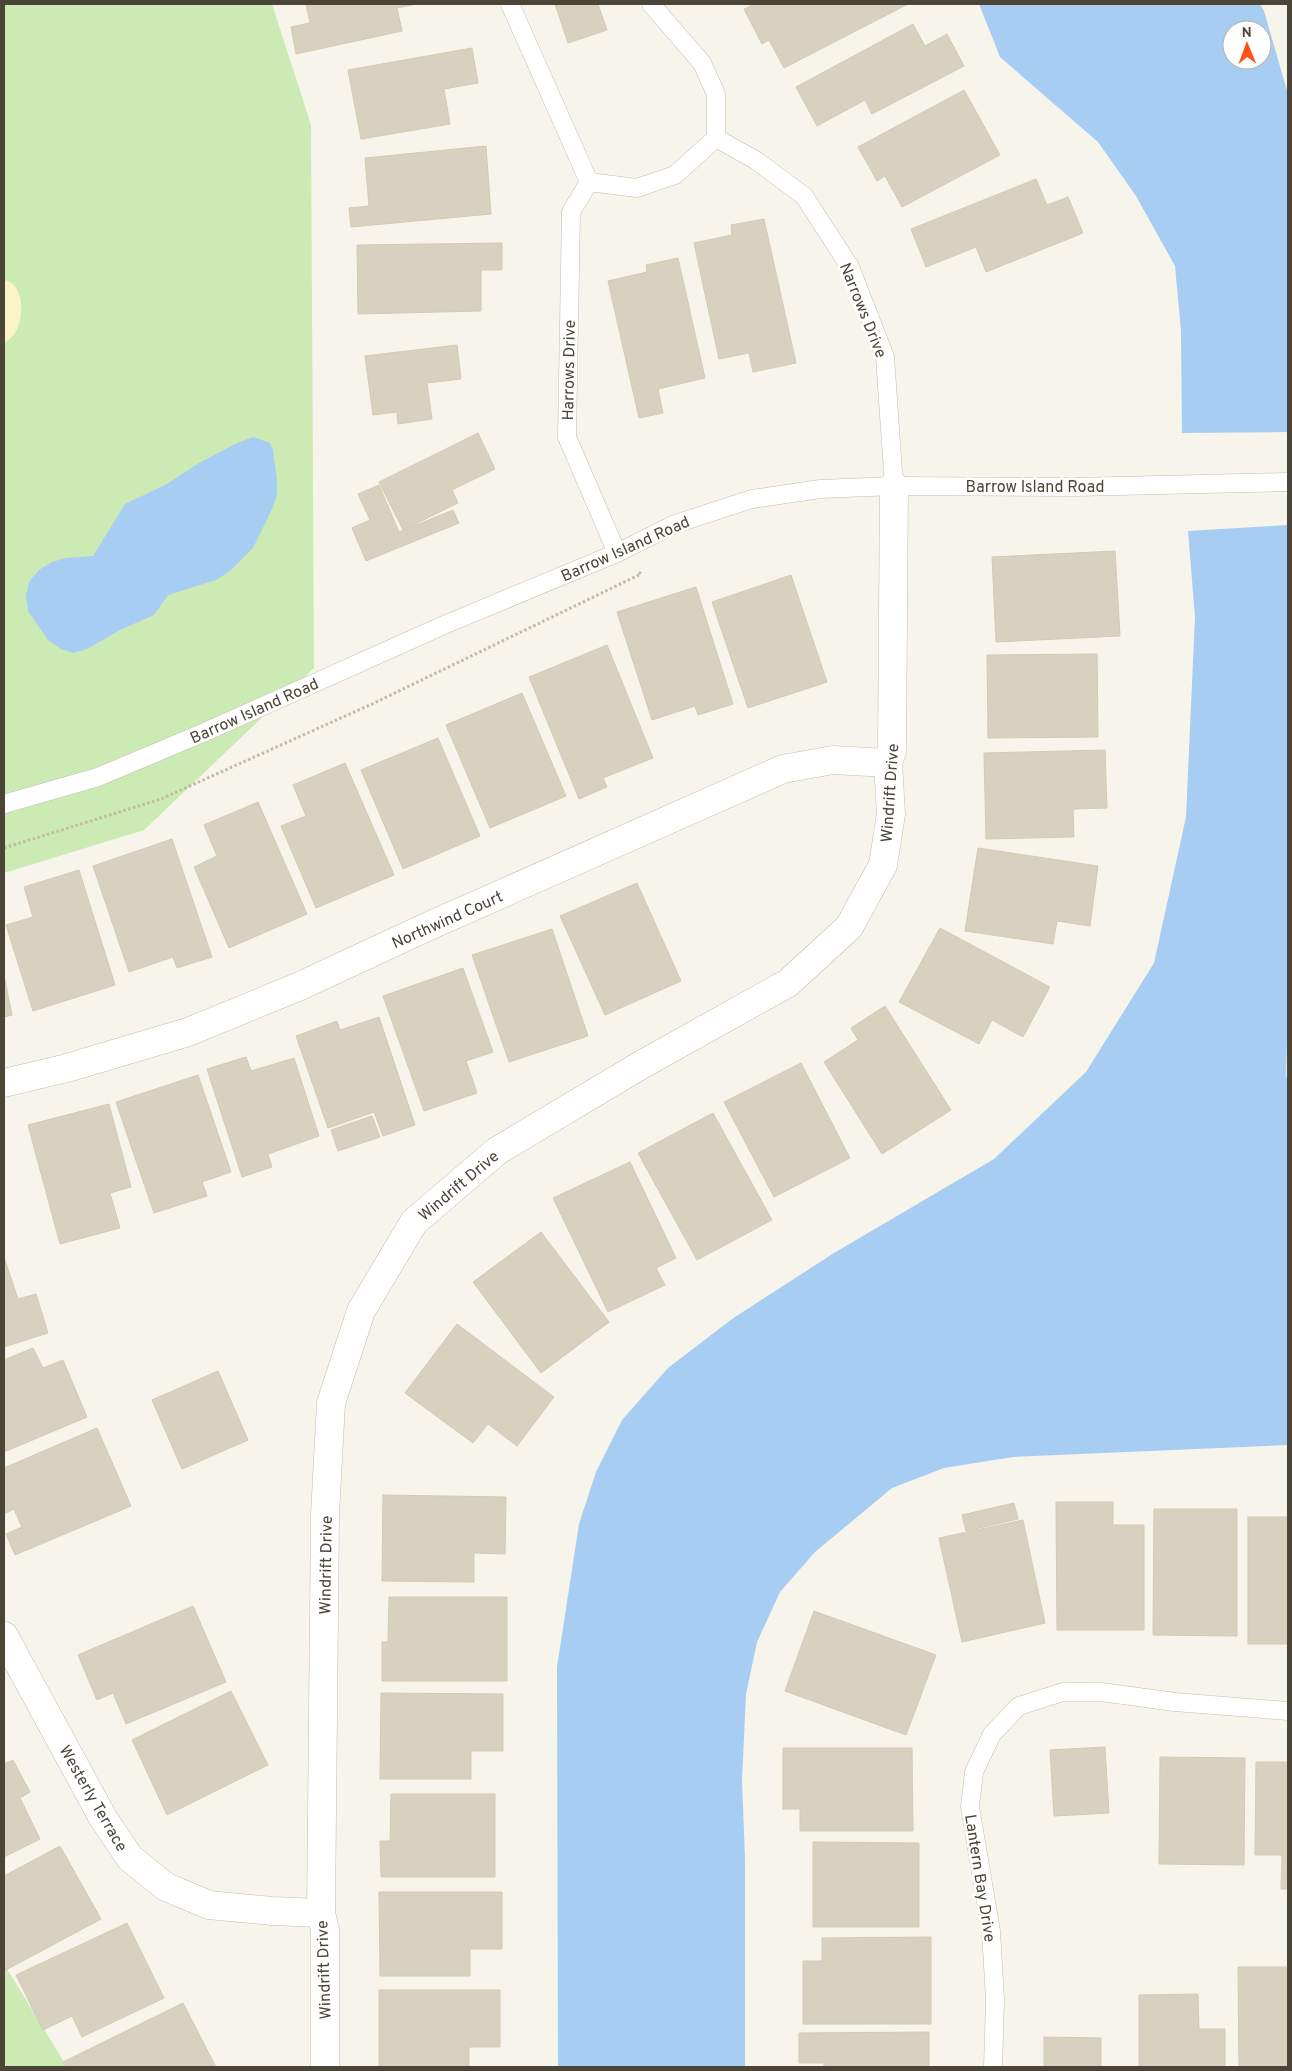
<svg xmlns="http://www.w3.org/2000/svg" width="1292" height="2071" viewBox="0 0 1292 2071" font-family="Overpass,sans-serif">
	<style>
		.green { fill: #cceab3 }
		.sand { fill: #faf4c7 }
		.water { fill: #a7cdf3; fill-rule: evenodd }
		.building { fill: #d8d1c0; stroke: #d3cab3 }
		.lines { fill: none; stroke-linecap: round; stroke-linejoin: round }
		.lane-casing { stroke: #c2bdad; stroke-width: 19 }
		.street-casing { stroke: #c2bdad; stroke-width: 29 }
		.path { stroke: #c4ba9e; stroke-width: 3; stroke-dasharray: 2.5 2.5; stroke-linecap: butt }
		.lane { stroke: #fff; stroke-width: 18 }
		.street { stroke: #fff; stroke-width: 28 }
		.labels { text-anchor: middle; stroke-width: 5; stroke-linejoin: round; paint-order: stroke }
		.street-label { font-size: 16px; fill: #4b4538; stroke: #fff }
	</style>
	<rect width="100%" height="100%" fill="#f6f4eb"/>
	<!-- green -->
	<g class="green">
		<path d="M4,4H272L311,125L314,668L144,830L4,873Z"/>
		<path d="M4,1964L67,2067H4Z"/>
	</g>
	<!-- sand -->
	<path class="sand" d="M4,280C28,283 26,335 4,342Z"/>
	<!-- water -->
	<g class="water">
		<path d="M979,4H1260L1264,11L1288,94V432L1182,433L1181,331L1175,266L1136,196L1098,142L1000,57ZM1232,30H1262V60H1232Z"/>
		<path d="M253,437L270,443L273,450L277,480V495L272,509L253,548L230,571L216,580L168,595L154,615L120,630L87,649L73,653L61,649L48,640L28,611L26,596L29,582L39,570L52,562L66,558L93,556L125,504L167,484L199,463L237,443Z"/>
		<path d="M1288,525V998L1286,1075L1288,1085V1445L1013,1457L944,1468L892,1488L815,1552L780,1592L757,1642L746,1694L742,1780L745,1859V2067H558L557,1667L579,1524L596,1472L622,1420L668,1368L732,1319L834,1253L994,1159L1086,1072L1154,963L1186,817L1195,617L1188,531Z"/>
	</g>
	<!-- building -->
	<g class="building">
		<path d="M306,4H416L397,8L402,31L296,54L291,27L310,23Z"/>
		<path d="M555,4H598L607,30L568,43Z"/>
		<path d="M755,4H908L784,68L769,40L762,44L744,9Z"/>
		<path d="M913,24L925,46L947,34L964,66L872,114L865,100L817,126L796,87Z"/>
		<path d="M472,48L478,83L444,89L450,124L361,139L348,70Z"/>
		<path d="M964,90L1000,155L902,207L885,176L877,181L858,147Z"/>
		<path d="M486,146L491,214L351,227L349,208L369,206L365,158Z"/>
		<path d="M1036,179L1047,205L1068,197L1083,233L986,272L976,247L926,267L911,229Z"/>
		<path d="M764,219L796,363L753,372L749,353L719,359L694,243L732,235L731,225Z"/>
		<path d="M502,243V270H481V311L358,314L357,245Z"/>
		<path d="M678,258L705,378L658,389L663,413L639,418L608,281L647,272L646,265Z"/>
		<path d="M457,345L461,379L427,383L432,419L398,424L397,412L373,415L365,356Z"/>
		<path d="M478,433L495,469L452,490L458,503L403,530L379,482Z"/>
		<path d="M379,485L399,532L453,510L459,523L366,561L352,528L370,520L358,494Z"/>
		<path d="M1115,551L1120,636L996,642L992,557Z"/>
		<path d="M791,575L827,682L748,708L712,602Z"/>
		<path d="M696,587L733,704L698,715L695,706L652,720L617,612Z"/>
		<path d="M607,645L653,758L603,778L607,787L579,799L529,677Z"/>
		<path d="M1097,654L1098,737L988,738L987,655Z"/>
		<path d="M522,693L566,796L490,828L446,725Z"/>
		<path d="M438,738L480,836L403,869L361,770Z"/>
		<path d="M1105,750L1107,808L1073,809L1074,837L986,839L984,753Z"/>
		<path d="M345,763L394,875L316,908L281,826L306,816L293,785Z"/>
		<path d="M258,802L307,914L229,948L194,867L217,856L204,825Z"/>
		<path d="M172,839L212,957L177,968L173,957L129,972L93,866Z"/>
		<path d="M978,848L1098,866L1090,926L1057,921L1053,944L965,931Z"/>
		<path d="M79,870L115,985L33,1011L6,925L33,917L24,887Z"/>
		<path d="M637,883L681,981L605,1015L560,916Z"/>
		<path d="M940,928L1050,987L1023,1037L992,1020L979,1044L899,1002Z"/>
		<path d="M552,929L588,1036L509,1062L472,955Z"/>
		<path d="M463,968L493,1052L466,1061L477,1093L424,1111L383,996Z"/>
		<path d="M4,975L12,1015L4,1017Z"/>
		<path d="M885,1006L951,1110L882,1154L824,1062L858,1040L851,1028Z"/>
		<path d="M379,1017L415,1125L383,1136L374,1112L328,1128L296,1036L337,1021L340,1030Z"/>
		<path d="M246,1057L251,1071L294,1058L319,1136L268,1154L272,1167L242,1177L207,1069Z"/>
		<path d="M801,1063L850,1158L774,1197L724,1102Z"/>
		<path d="M198,1075L231,1172L202,1182L207,1196L154,1213L116,1102Z"/>
		<path d="M109,1104L131,1187L110,1193L120,1228L60,1244L28,1125Z"/>
		<path d="M713,1113L772,1220L697,1260L638,1153Z"/>
		<path d="M372,1116L380,1137L338,1151L331,1130Z"/>
		<path d="M630,1162L676,1258L656,1268L665,1285L608,1312L553,1198Z"/>
		<path d="M541,1232L609,1322L541,1373L473,1282Z"/>
		<path d="M4,1257L18,1299L36,1294L48,1333L4,1347Z"/>
		<path d="M457,1324L554,1397L517,1446L488,1424L473,1443L405,1393Z"/>
		<path d="M33,1348L43,1368L63,1360L87,1417L4,1452V1360Z"/>
		<path d="M218,1371L248,1440L182,1469L152,1400Z"/>
		<path d="M97,1428L131,1506L15,1555L6,1534L22,1527L14,1509L4,1514V1468Z"/>
		<path d="M383,1495L506,1497L505,1554L474,1553V1582L382,1581Z"/>
		<path d="M1056,1502H1113V1525H1144V1630H1057Z"/>
		<path d="M1014,1503L1018,1519L966,1531L962,1515Z"/>
		<path d="M1154,1509H1237V1636L1153,1635Z"/>
		<rect x="1248" y="1517" width="40" height="127"/>
		<path d="M1023,1520L1045,1623L962,1642L939,1538Z"/>
		<path d="M389,1597H507V1681H382V1642H388Z"/>
		<path d="M193,1606L226,1682L126,1724L113,1693L97,1700L78,1655Z"/>
		<path d="M814,1611L936,1655L906,1735L785,1691Z"/>
		<path d="M231,1691L268,1765L167,1815L132,1740Z"/>
		<path d="M381,1693L503,1694V1751H471V1779H380Z"/>
		<path d="M1105,1747L1109,1813L1054,1816L1050,1750Z"/>
		<path d="M783,1748H912L913,1831H800V1809H783Z"/>
		<path d="M1160,1757L1245,1758L1244,1865L1159,1864Z"/>
		<path d="M13,1760L30,1792L20,1798L40,1839L4,1857V1764Z"/>
		<path d="M1256,1762H1288V1889H1281L1282,1855H1255Z"/>
		<path d="M391,1794H495V1877H381L380,1841H390Z"/>
		<path d="M813,1842L919,1843V1927H813Z"/>
		<path d="M60,1846L101,1919L4,1971V1876Z"/>
		<path d="M379,1892H502V1949H470V1976H380Z"/>
		<path d="M127,1923L164,1998L82,2037L72,2016L43,2030L16,1975Z"/>
		<path d="M931,1937V2024H803V1961H822V1938Z"/>
		<path d="M1238,1967H1288V2067H1239Z"/>
		<path d="M379,1990H500V2047H469V2067H379Z"/>
		<path d="M1198,1994L1199,2029H1225V2067H1139V1995Z"/>
		<path d="M183,2003L216,2067H66L63,2062Z"/>
		<path d="M929,2032V2067H824V2063H799V2033Z"/>
		<path d="M1044,2037L1101,2038V2067H1044Z"/>
	</g>
	<g class="lines">
		<!-- lane casing -->
		<g class="lane-casing">
			<g id="lane">
				<path d="M510,4L589,182L637,188L675,175L716,138"/>
				<path d="M651,4L702,63L716,94V138"/>
				<path d="M716,138L757,161L804,196L850,267L885,357L894,486"/>
				<path d="M589,182L571,212L567,437L617,553"/>
				<path d="M4,804L98,777L205,732L444,625L617,553L675,524L752,499L820,489L894,486L1075,487L1288,482"/>
				<path d="M993,2067L995,1999L991,1931L970,1807L974,1772L992,1734L1019,1706L1063,1692H1101L1175,1702L1288,1711"/>
			</g>
		</g>
		<!-- street casing -->
		<g class="street-casing">
			<g id="street">
				<path d="M4,1083L67,1068L188,1032L300,986L429,926L783,769L833,760L888,763"/>
				<path d="M4,1636L103,1818L130,1858L166,1887L209,1905L272,1911L321,1913"/>
				<path d="M325,2067V1930L321,1913L325,1515L331,1403L361,1311L414,1222L497,1151L641,1065L788,983L849,927L883,865L891,814L888,763L892,751L894,486"/>
			</g>
		</g>
		<!-- path -->
		<path class="path" d="M4,848L161,799L372,704L641,574L638,571"/>
		<!-- lane -->
		<use href="#lane" class="lane"/>
		<!-- street -->
		<use href="#street" class="street"/>
	</g>
	<g class="labels">
		<!-- street labels -->
		<g class="street-label">
			<text transform="translate(864 310) rotate(68)" y="6">Narrows Drive</text>
			<text transform="translate(568 370) rotate(-89)" y="6">Harrows Drive</text>
			<text x="1035" y="492">Barrow Island Road</text>
			<text transform="translate(625 548) rotate(-24)" y="6">Barrow Island Road</text>
			<text transform="translate(254 710) rotate(-24)" y="6">Barrow Island Road</text>
			<text transform="translate(889 793) rotate(-86)" y="6">Windrift Drive</text>
			<text transform="translate(447 919) rotate(-24)" y="6">Northwind Court</text>
			<text transform="translate(458 1185) rotate(-40)" y="6">Windrift Drive</text>
			<text transform="translate(325 1565) rotate(-89)" y="6">Windrift Drive</text>
			<text transform="translate(94 1798) rotate(60)" y="6">Westerly Terrace</text>
			<text transform="translate(981 1878) rotate(81)" y="6">Lantern Bay Drive</text>
			<text transform="translate(323 1970) rotate(-92)" y="6">Windrift Drive</text>
		</g>
	</g>
	<!-- border -->
	<rect width="1292" height="2071" fill="none" stroke="#4b4538" stroke-width="10"/>
	<!-- north arrow -->
	<g transform="translate(1247 45) rotate(359)"><circle r="24" fill="#ffffff" stroke="#b7b5af"/>
	<path d="M0-4L9 19L0 12L-9 19Z" fill="#ff5119"/>
	<text y="-8" font-size="14" font-weight="bold" text-anchor="middle" fill="#4b4538">N</text>
	</g>
</svg>
